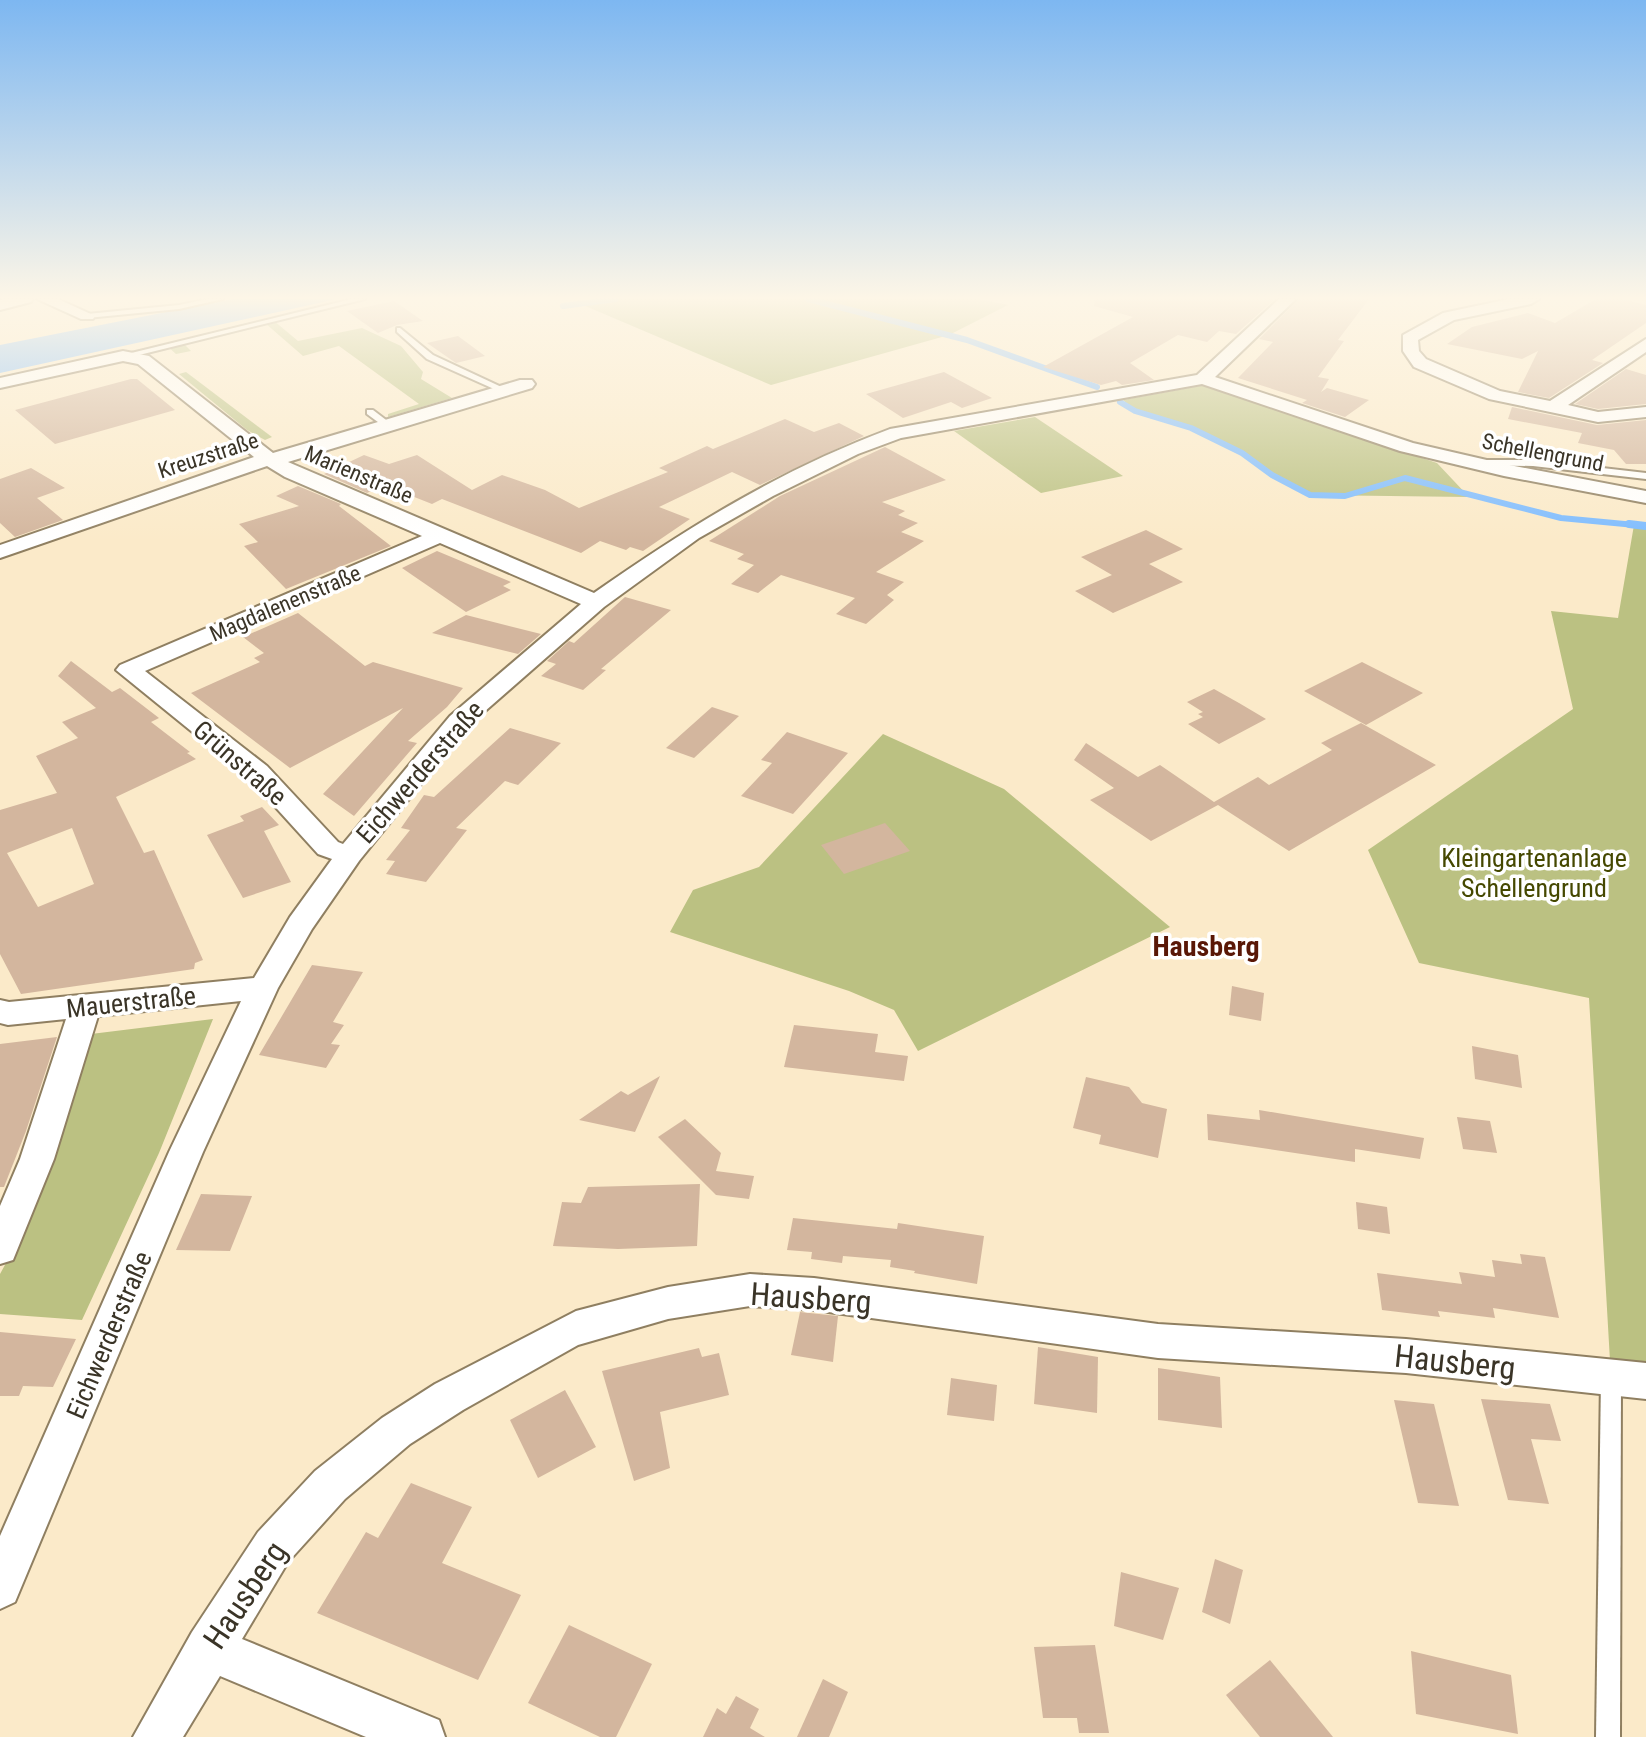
<svg xmlns="http://www.w3.org/2000/svg" width="1646" height="1737" viewBox="0 0 1646 1737" font-family="'Roboto Condensed',sans-serif">
	<style>
		.green { fill: #bbc182 }
		.water { fill: #7ebcff }
		.lines { fill: none; stroke-linecap: round; stroke-linejoin: round }
		.stream-far1 { stroke: #7ebcff; stroke-width: 6 }
		.stream { stroke: #7ebcff; stroke-width: 8 }
		.building { fill: #d3b69e; fill-rule: evenodd }
		.lane-casing { stroke: #8f7f61; stroke-width: 4 }
		.street-casing { stroke: #8f7f61; stroke-width: 4 }
		.lane { fill: #fff; fill-rule: evenodd }
		.street { fill: #fff; fill-rule: evenodd }
		.labels { text-anchor: middle; stroke-width: 7; stroke-linejoin: round; paint-order: stroke }
		.far-street-label { font-size: 22px; fill: #3a3427; stroke: #fff }
		.street-label { font-size: 26px; fill: #3a3427; stroke: #fff }
		.park-label { font-size: 26px; fill: #454800; stroke: #fff }
		.neighbourhood-label { font-size: 28px; font-weight: bold; fill: #591706; stroke: #fff }
		.near-street-label { font-size: 32px; fill: #3a3427; stroke: #fff }
	</style>
	<rect width="100%" height="100%" fill="#fbeac9"/>
	<!-- green -->
	<g class="green">
		<path d="M617,299H979L1008,305L949,335L771,385L583,305Z"/>
		<path d="M273,320L298,341L362,328L401,346L423,372L421,379L452,398L388,417V414L419,404L339,346L303,356L265,323L183,343L191,351L176,354L166,345Z"/>
		<path d="M186,372L272,437L265,440L247,430L179,374Z"/>
		<path d="M1205,385L1437,463L1469,497L1310,495L1272,475L1242,453L1191,428L1135,411L1123,400Z"/>
		<path d="M1035,417L1123,476L1041,493L954,431Z"/>
		<path d="M1634,525L1646,526V1381L1611,1378L1589,998L1419,963L1368,850L1573,709L1551,611L1618,618Z"/>
		<path d="M883,734L1004,789L1170,927L918,1051L894,1010L849,991L670,932L693,890L759,867Z"/>
		<path d="M213,1019L159,1153L82,1320L0,1314V1274L16,1245L91,1034Z"/>
	</g>
	<!-- water -->
	<path class="water" d="M232,299H337L0,373V345Z"/>
	<g class="lines">
		<!-- stream-far1 -->
		<g class="stream-far1">
			<path d="M808,299L967,340L1097,387"/>
			<path d="M563,306L616,299"/>
			<path d="M1120,402L1135,411L1191,428L1242,453L1272,475L1310,495L1345,496L1405,478L1561,518L1646,526"/>
		</g>
		<!-- stream -->
		<path class="stream" d="M1629,524L1646,526"/>
	</g>
	<!-- building -->
	<g class="building">
		<path d="M1095,299H1275L1236,334L1219,331L1207,342L1178,335L1130,363L1154,380L1122,385L1116,381L1101,385L1043,367L1133,317L1094,306Z"/>
		<path d="M1299,299H1369L1338,340L1344,341L1318,377L1329,379L1321,392L1327,388L1369,400L1345,417L1302,403L1307,400L1238,378L1273,342L1259,339Z"/>
		<path d="M1596,299H1623L1646,305V323L1592,360L1603,363L1549,398L1518,392L1538,351L1522,359L1447,344L1472,327L1528,313L1555,323Z"/>
		<path d="M394,301L423,321L397,325L378,333L347,311Z"/>
		<path d="M458,336L485,356L456,363L427,343Z"/>
		<path d="M1626,369L1646,375V404L1598,409L1575,404Z"/>
		<path d="M944,372L992,398L962,408L951,402L903,418L866,394Z"/>
		<path d="M131,379H137L175,410L55,444L15,410Z"/>
		<path d="M1512,407L1597,425L1646,420V464H1626L1614,450L1578,443L1582,433L1508,419Z"/>
		<path d="M785,419L814,432L839,423L864,436L760,485L732,472L659,507L690,519L643,551L630,547L626,550L600,541L581,553L442,499L432,504L384,485L367,493L324,474L364,455L389,464L417,455L472,490L502,475L545,490L579,508L668,472L659,468L707,446L713,449Z"/>
		<path d="M885,447L946,480L882,502L905,511L898,515L918,523L901,532L924,541L876,572L904,582L887,595L894,600L866,624L836,614L855,598L781,575L758,593L731,584L754,565L737,559L744,554L709,541L780,496Z"/>
		<path d="M31,468L65,488L37,498L63,520L15,537L0,523V479Z"/>
		<path d="M298,486L341,504L339,506L391,546L286,589L244,546L258,542L239,524L299,506L276,496Z"/>
		<path d="M1146,530L1183,549L1149,564L1183,582L1113,613L1075,591L1112,575L1081,557Z"/>
		<path d="M437,551L511,582L503,586L511,590L466,612L402,568Z"/>
		<path d="M625,597L671,610L601,669L606,670L583,690L541,676L556,664L547,661L569,641L574,643Z"/>
		<path d="M298,613L365,666L373,662L463,688L447,707L408,741L417,743L354,816L323,794L403,708L290,768L191,693L260,662L254,658L264,653L243,637Z"/>
		<path d="M466,615L541,634L518,654L432,633Z"/>
		<path d="M71,661L112,692L120,688L159,718L151,722L190,752L187,753L196,759L116,797L144,853L154,850L203,960L195,963L194,969L21,994L0,954V810L57,793L36,756L78,738L62,722L96,708L58,676ZM72,828L94,884L38,907L7,853Z"/>
		<path d="M1362,662L1423,693L1366,725L1304,691Z"/>
		<path d="M1214,689L1239,703L1266,719L1219,744L1188,724L1203,717L1198,714L1203,712L1187,702Z"/>
		<path d="M712,707L739,716L694,758L666,748Z"/>
		<path d="M1361,723L1436,765L1289,851L1218,805L1151,841L1090,800L1114,788L1074,760L1086,743L1138,777L1160,765L1214,802L1258,777L1269,785L1332,750L1321,743Z"/>
		<path d="M510,728L561,743L518,785L505,781L456,828L467,830L426,882L386,874L395,861L386,860L410,830L401,828L424,795L434,797Z"/>
		<path d="M787,732L848,753L793,814L741,796L772,763L761,760Z"/>
		<path d="M262,807L279,825L264,831L291,882L243,898L207,835L244,821L240,816Z"/>
		<path d="M885,823L910,851L844,874L821,845Z"/>
		<path d="M312,965L363,972L333,1022L344,1025L331,1044L340,1045L326,1068L259,1055Z"/>
		<path d="M1232,986L1264,993L1261,1021L1229,1015Z"/>
		<path d="M794,1025L878,1034L875,1052L908,1056L904,1081L784,1067Z"/>
		<path d="M57,1037L26,1131L4,1187H0V1044Z"/>
		<path d="M1472,1046L1518,1055L1522,1088L1475,1079Z"/>
		<path d="M660,1076L635,1132L579,1120L621,1091L628,1095Z"/>
		<path d="M1086,1077L1129,1087L1142,1103L1167,1109L1158,1158L1099,1144L1101,1135L1073,1128Z"/>
		<path d="M1259,1110L1424,1138L1420,1159L1355,1149V1162L1208,1140L1207,1114L1260,1120Z"/>
		<path d="M1457,1117L1490,1121L1497,1153L1463,1149Z"/>
		<path d="M685,1119L721,1153L716,1171L754,1176L749,1199L716,1195L658,1137Z"/>
		<path d="M700,1184L697,1246L618,1249L553,1246L562,1202L581,1203L588,1187Z"/>
		<path d="M201,1194L252,1196L230,1251L176,1250Z"/>
		<path d="M1356,1202L1387,1207L1390,1234L1358,1229Z"/>
		<path d="M793,1218L897,1229L898,1223L984,1236L977,1284L914,1273L915,1271L890,1267L891,1260L843,1256L842,1263L811,1259L812,1252L787,1250Z"/>
		<path d="M1520,1254L1545,1257L1559,1318L1493,1308L1495,1318L1438,1311L1440,1317L1382,1310L1377,1273L1462,1284L1459,1272L1495,1277L1492,1260L1522,1264Z"/>
		<path d="M800,1312L838,1316L833,1362L791,1355Z"/>
		<path d="M0,1332L76,1339L53,1387L23,1386L19,1396H0Z"/>
		<path d="M1038,1347L1098,1357L1097,1413L1034,1404Z"/>
		<path d="M699,1348L702,1357L719,1353L729,1395L660,1412L670,1468L634,1481L602,1371Z"/>
		<path d="M1158,1368L1220,1377L1222,1428L1158,1420Z"/>
		<path d="M951,1378L997,1385L994,1421L947,1415Z"/>
		<path d="M565,1390L596,1447L538,1478L510,1420Z"/>
		<path d="M1481,1399L1550,1404L1561,1441L1531,1439L1549,1504L1508,1500Z"/>
		<path d="M1394,1400L1434,1404L1459,1506L1418,1503Z"/>
		<path d="M411,1483L472,1507L442,1563L521,1595L478,1680L317,1613L366,1532L378,1538Z"/>
		<path d="M1215,1559L1243,1570L1230,1624L1202,1612Z"/>
		<path d="M1121,1572L1179,1588L1163,1640L1114,1626Z"/>
		<path d="M569,1625L652,1664L616,1737H600L528,1703Z"/>
		<path d="M1095,1645L1109,1733H1079L1077,1718H1043L1034,1647Z"/>
		<path d="M1411,1651L1511,1675L1518,1734L1416,1714Z"/>
		<path d="M1270,1660L1333,1737H1260L1226,1695Z"/>
		<path d="M823,1679L848,1692L829,1737H797Z"/>
		<path d="M736,1696L759,1709L750,1728L765,1737H703L717,1708L726,1714Z"/>
	</g>
	<g class="lines">
		<!-- lane casing -->
		<g class="lane-casing">
			<g id="lane">
				<path d="M208,299H223L179,309L87,318L83,316L87,314L179,305Z"/>
				<path d="M352,299H365L123,359L119,356Z"/>
				<path d="M400,328L433,355L510,391L503,393L427,359L397,332V328Z"/>
				<path d="M367,410H373L394,426L386,428L367,414Z"/>
				<path d="M1478,460H1533L1646,473V479L1533,466L1475,465L1473,463Z"/>
				<path d="M1611,1369L1618,1372L1621,1378L1620,1737H1596L1601,1378L1604,1372Z"/>
			</g>
		</g>
		<!-- street casing -->
		<g class="street-casing">
			<g id="street">
				<path d="M6,299H33L31,302L0,310V300Z"/>
				<path d="M37,299H58L95,316L93,319H81Z"/>
				<path d="M1279,299H1296L1215,377L1413,443L1504,464L1646,491V503L1504,476L1400,451L1202,384L901,438L858,454L773,496L699,538L604,607L468,726L359,861L312,929L278,988L203,1152L15,1602L0,1609V1536L169,1152L241,1001L98,1016L54,1159L13,1260L0,1264V1206L20,1159L66,1019L8,1025L0,1023V1000L9,1002L254,978L290,917L332,859L318,854L249,778L116,670L120,665L422,536L285,477L267,466L0,558V545L254,457L138,364L123,361L0,388V378L123,351L149,356L273,453L520,380H532L535,384L532,388L288,462L594,593C690,526 780,470 890,429L1197,375ZM440,543L581,604L450,716L343,844L338,842L267,766L145,671Z"/>
				<path d="M1509,299H1539L1531,304L1454,320L1418,340L1419,351L1426,359L1500,391L1550,401L1646,339V352L1568,405L1598,412L1646,407V417L1598,422L1489,399L1414,367L1403,351V335L1443,313Z"/>
				<path d="M750,1274L814,1278L1158,1324L1406,1339L1646,1363V1399L1406,1373L1158,1358L814,1310L750,1306L668,1319L578,1345L463,1410L410,1444L345,1499L288,1562L242,1639L439,1720L445,1737H366L220,1676L183,1737H133L192,1632L258,1532L315,1471L382,1418L435,1384L576,1311L668,1287Z"/>
			</g>
		</g>
		<!-- lane -->
		<use href="#lane" class="lane"/>
		<!-- street -->
		<use href="#street" class="street"/>
	</g>
	<!-- sky -->
	<linearGradient id="sky" x2="0" y2="1"><stop stop-color="#7db7f1"/><stop offset="0.55" stop-color="#fdf6e7"/><stop offset="1" stop-color="#fdf6e7" stop-opacity="0"/></linearGradient>
	<rect width="1646" height="542" fill="url(#sky)"/>
	<g class="labels">
		<!-- far-street labels -->
		<g class="far-street-label">
			<text transform="translate(1543 452) rotate(11)" y="8">Schellengrund</text>
			<text transform="translate(208 455) rotate(-18)" y="8">Kreuzstraße</text>
			<text transform="translate(359 474) rotate(23)" y="8">Marienstraße</text>
			<text transform="translate(285 603) rotate(-23)" y="8">Magdalenenstraße</text>
		</g>
		<!-- street labels -->
		<g class="street-label">
			<text transform="translate(240 763) rotate(41)" y="9">Grünstraße</text>
			<text transform="translate(420 772) rotate(-49)" y="9">Eichwerderstraße</text>
			<text transform="translate(131 1002) rotate(-6)" y="9">Mauerstraße</text>
			<text transform="translate(109 1335) rotate(-67)" y="9">Eichwerderstraße</text>
		</g>
		<!-- park labels -->
		<g class="park-label">
			<text x="1534" y="867">Kleingartenanlage<tspan x="1534" dy="30">Schellengrund</tspan></text>
		</g>
		<!-- neighbourhood labels -->
		<g class="neighbourhood-label">
			<text x="1206" y="956">Hausberg</text>
		</g>
		<!-- near-street labels -->
		<g class="near-street-label">
			<text transform="translate(811 1298) rotate(4)" y="11">Hausberg</text>
			<text transform="translate(1455 1362) rotate(6)" y="11">Hausberg</text>
			<text transform="translate(245 1595) rotate(-56)" y="11">Hausberg</text>
		</g>
	</g>
</svg>
